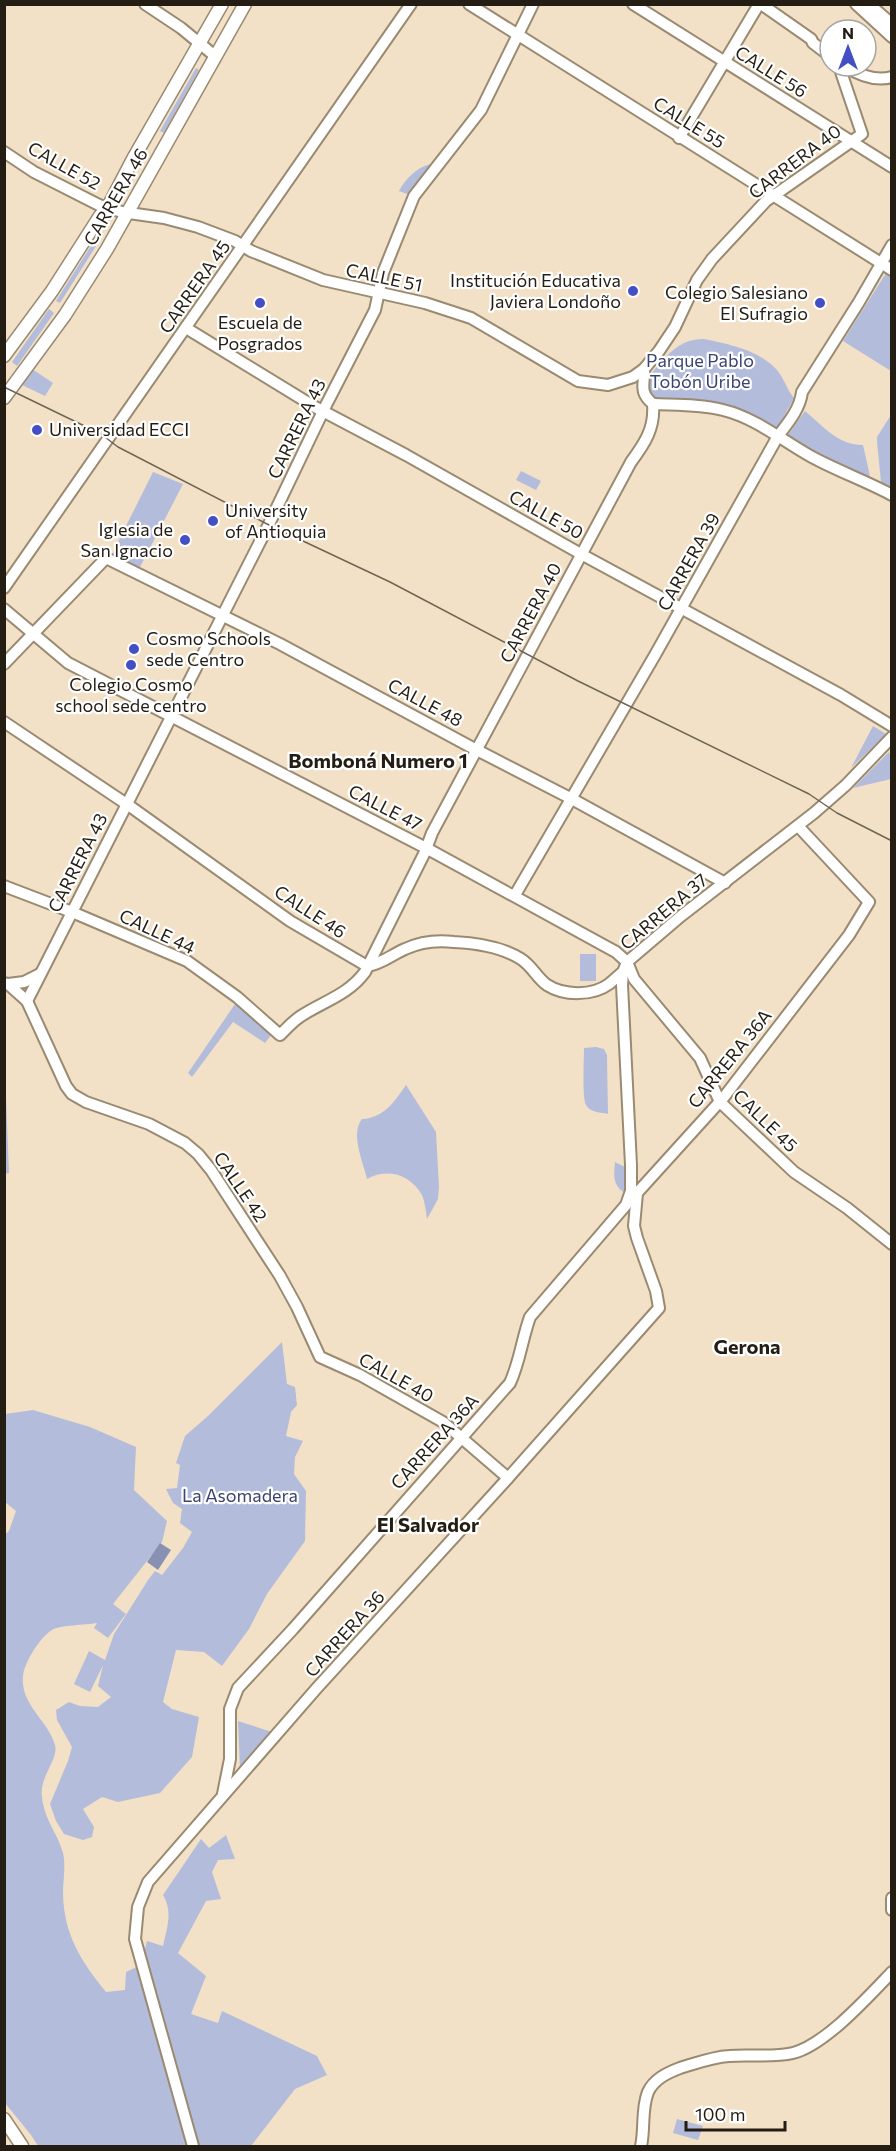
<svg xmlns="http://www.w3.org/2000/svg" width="896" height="2151" viewBox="0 0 896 2151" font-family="Commissioner,sans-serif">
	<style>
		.green { fill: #b4bcdc }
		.water { fill: #8991b2 }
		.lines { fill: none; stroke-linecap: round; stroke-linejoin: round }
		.secondary-casing { stroke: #998a71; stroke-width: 14 }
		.primary-casing { stroke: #998a71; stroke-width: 15 }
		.secondary { stroke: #fff; stroke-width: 10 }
		.primary { stroke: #fff; stroke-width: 12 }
		.tram { stroke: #6f6554; stroke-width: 1.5 }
		.poi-dot { fill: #444fc4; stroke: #fff; stroke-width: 2 }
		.labels { text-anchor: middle; stroke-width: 4.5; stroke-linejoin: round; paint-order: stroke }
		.street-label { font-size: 18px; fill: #231d13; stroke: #fff }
		.poi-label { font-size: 18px; fill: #231d13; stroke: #fff; text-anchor: end }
		.park-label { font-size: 18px; fill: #3a4372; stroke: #fff }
		.neighbourhood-label { font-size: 20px; font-weight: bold; fill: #231d13; stroke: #fff }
	</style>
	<rect width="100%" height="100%" fill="#f2e1c6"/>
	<!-- green -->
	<g class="green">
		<path d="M196,68L199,70L164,133L160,131Z"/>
		<path d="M431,164L407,194L399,191C405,179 417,167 431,164Z"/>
		<path d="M99,233L103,235L60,303L56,301Z"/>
		<path d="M888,270L891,272V371L843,341Z"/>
		<path d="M49,309L54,313L17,366L12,362Z"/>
		<path d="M704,339C729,344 759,350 777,370C784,378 787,390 794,398L777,429L750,417L655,399C648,392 649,385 649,376C666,357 677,339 704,339Z"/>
		<path d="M32,369L53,383L45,396L20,384Z"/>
		<path d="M805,411C824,427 838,445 863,445L870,476L844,470L786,438Z"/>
		<path d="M891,415H892L891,488L881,482L877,442V437Z"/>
		<path d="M521,471L541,481L536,490L516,480Z"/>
		<path d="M153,472L183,484L138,571L113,558L112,554Z"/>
		<path d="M873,726L886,734L851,768Z"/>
		<path d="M889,752L891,758V779L853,788Z"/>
		<rect x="580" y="954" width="16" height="27"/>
		<path d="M235,1004L272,1034L265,1043L233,1022L192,1077L188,1073Z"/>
		<path d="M596,1047L604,1049L607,1055L608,1114C601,1112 590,1113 586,1105C582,1097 584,1059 584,1048Z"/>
		<path d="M5,1072L9,1173L5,1174H4Z"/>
		<path d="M406,1085L436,1132L439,1187L438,1199L427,1219C426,1212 425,1202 422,1195C410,1174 387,1168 367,1179C363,1161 350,1134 362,1119C384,1118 395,1101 406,1085Z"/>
		<path d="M615,1162L625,1167V1193C612,1185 614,1175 615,1162Z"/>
		<path d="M282,1342L287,1384L295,1387L297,1405L291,1412L286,1436L303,1441L295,1457L294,1474L306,1491L305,1541L267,1594L249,1629L222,1666L204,1652L176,1650L163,1702L172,1709L199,1717L192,1757L160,1793L118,1802L102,1797L83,1809L94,1827L92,1837L83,1840L64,1834L56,1821L50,1804L68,1761L72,1747L57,1720L56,1710L69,1702L80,1706L98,1707L111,1697L98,1686L103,1665L90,1692L74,1684L89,1651L105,1660L114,1634L148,1580L155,1571L162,1575L183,1548L192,1532L180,1523L182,1509L173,1503L166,1489L177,1488L180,1465L176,1463L185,1436L208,1416Z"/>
		<path d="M33,1410L90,1427L136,1447L134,1490L167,1521L162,1542L113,1604L126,1614L108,1638L94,1628L97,1623C86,1625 60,1625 52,1630C40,1637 24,1663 23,1676C20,1705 48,1720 55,1745C59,1759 39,1777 42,1797C44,1819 58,1834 63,1853C66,1866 63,1880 63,1894C64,1935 81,1961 106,1992L125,1990L126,1972L141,1965L147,1941L163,1946C167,1928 173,1911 163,1895L201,1839L209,1848L226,1835L235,1859L218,1860L212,1872L221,1899L206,1901L178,1953L206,1976L191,2014L218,2023L222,2011L317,2056L327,2075L295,2089L251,2146H38L31,2135L5,2103L4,1535L9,1531L16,1511L5,1502V1414Z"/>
		<path d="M238,1721L272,1732L240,1769Z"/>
		<path d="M677,2119L703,2126L698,2140L673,2133Z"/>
	</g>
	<!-- water -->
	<path class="water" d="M160,1543L171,1550L158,1570L147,1562Z"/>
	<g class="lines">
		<!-- secondary casing -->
		<g class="secondary-casing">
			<g id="secondary">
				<path d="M145,4L181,28L215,56"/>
				<path d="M469,4L892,270"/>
				<path d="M633,4L892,167"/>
				<path d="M761,4L811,39L813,43L830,56"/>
				<path d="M856,4L892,37"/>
				<path d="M869,4L892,24"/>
				<path d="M845,66C859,75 875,82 892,77"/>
				<path d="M679,138L759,4"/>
				<path d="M4,152L34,172L99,205L122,212L164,218L198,227L235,241L251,251L323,280L425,303L471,318L578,381L608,385L633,377L644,369L659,351L675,327L697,280L712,259L766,201L862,134L839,66"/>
				<path d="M186,328L315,407L406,455L581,554L841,695L892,726"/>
				<path d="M653,404C676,405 700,404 723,410C756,418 783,441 812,457C838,471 866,481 892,495"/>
				<path d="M4,588L411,4"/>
				<path d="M4,609L68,663L426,848L616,952L627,962L634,979L700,1058L720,1102L794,1172L847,1208L892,1244"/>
				<path d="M4,664L106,558L280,644L471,747L572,799L725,883"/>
				<path d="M4,722L131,807L290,921L367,966C382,964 391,955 405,949C420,942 438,940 454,942C477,943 502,947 521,959C532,966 537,978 547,985C564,996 593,996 609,984C614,980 618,976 623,972"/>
				<path d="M4,886L72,912L187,961L237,997L280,1035C287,1028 293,1021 301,1016C324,1001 348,995 365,972L425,852L432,833L631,462C645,443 655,428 653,404C638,391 645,385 644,369"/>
				<path d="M515,895L655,655L778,436C788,423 800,409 802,392L859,302L892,245"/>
				<path d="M4,983L8,984L27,1001L66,1086L72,1094L86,1102L149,1124L185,1143L198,1154L211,1170L280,1276L297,1307L320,1357L360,1375L443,1422L508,1478"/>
				<path d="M8,984L24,982L40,974"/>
				<path d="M27,1001L268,526L325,407L375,310L383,273L414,196L481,110L533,4"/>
				<path d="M223,1794L230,1759V1709L238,1688L293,1629L510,1383C520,1361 522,1339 530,1317L626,1205L631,1191V1165L622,985L623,972L627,962L681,916L814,813L846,785L892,737"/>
				<path d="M892,1898V1910"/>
				<path d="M193,2146L135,1939L138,1907L148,1882L316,1689L508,1478L659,1308L656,1291L637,1238L634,1226L637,1193L724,1097L849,935L869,902L798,826"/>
				<path d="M641,2146C645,2129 641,2109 648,2092C654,2079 667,2073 680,2068C697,2063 712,2057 729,2056C750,2054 772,2058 793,2053C825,2045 869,1996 892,1972"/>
			</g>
		</g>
		<!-- primary casing -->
		<g class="primary-casing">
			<g id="primary">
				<path d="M4,356L52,291L100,216L108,207L133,159L222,4"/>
				<path d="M4,398L65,315L107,249L245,4"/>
				<path d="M4,2119L22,2146"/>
			</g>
		</g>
		<!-- secondary -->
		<use href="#secondary" class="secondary"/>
		<!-- primary -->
		<use href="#primary" class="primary"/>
		<!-- tram -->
		<path class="tram" d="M4,387L101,434L118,447L269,525L390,582L578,681L809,794L837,813L892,841"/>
	</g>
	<!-- markers -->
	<g class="poi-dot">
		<circle cx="633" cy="291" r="6"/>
		<circle cx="260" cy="303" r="6"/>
		<circle cx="820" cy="303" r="6"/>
		<circle cx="37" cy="430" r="6"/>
		<circle cx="213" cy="521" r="6"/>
		<circle cx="185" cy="540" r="6"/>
		<circle cx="134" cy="649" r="6"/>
		<circle cx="131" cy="665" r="6"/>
	</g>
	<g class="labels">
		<!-- street labels -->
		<g class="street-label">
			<text transform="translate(771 72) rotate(32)" y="6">CALLE 56</text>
			<text transform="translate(689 123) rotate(32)" y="6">CALLE 55</text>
			<text transform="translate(795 162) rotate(-37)" y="6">CARRERA 40</text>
			<text transform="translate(64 166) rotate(29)" y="6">CALLE 52</text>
			<text transform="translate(116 197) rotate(-60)" y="6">CARRERA 46</text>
			<text transform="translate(384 278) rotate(12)" y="6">CALLE 51</text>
			<text transform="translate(195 287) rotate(-55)" y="6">CARRERA 45</text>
			<text transform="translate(297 429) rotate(-64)" y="6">CARRERA 43</text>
			<text transform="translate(546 515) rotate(29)" y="6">CALLE 50</text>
			<text transform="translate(689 562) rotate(-61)" y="6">CARRERA 39</text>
			<text transform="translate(531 613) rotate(-62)" y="6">CARRERA 40</text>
			<text transform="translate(425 703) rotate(28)" y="6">CALLE 48</text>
			<text transform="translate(385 808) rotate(27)" y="6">CALLE 47</text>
			<text transform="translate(78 863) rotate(-63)" y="6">CARRERA 43</text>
			<text transform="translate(310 912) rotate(33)" y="6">CALLE 46</text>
			<text transform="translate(664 912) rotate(-40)" y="6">CARRERA 37</text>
			<text transform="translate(157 932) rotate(25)" y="6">CALLE 44</text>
			<text transform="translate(730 1059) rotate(-51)" y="6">CARRERA 36A</text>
			<text transform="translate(765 1121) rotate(44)" y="6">CALLE 45</text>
			<text transform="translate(240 1187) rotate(56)" y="6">CALLE 42</text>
			<text transform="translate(396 1378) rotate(29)" y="6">CALLE 40</text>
			<text transform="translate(435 1442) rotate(-48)" y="6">CARRERA 36A</text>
			<text transform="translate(345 1634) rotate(-48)" y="6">CARRERA 36</text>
		</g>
		<!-- poi labels -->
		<g class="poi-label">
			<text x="621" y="287">Institución Educativa<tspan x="621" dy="21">Javiera Londoño</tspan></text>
			<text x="808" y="299">Colegio Salesiano<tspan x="808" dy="21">El Sufragio</tspan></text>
			<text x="260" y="329" text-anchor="middle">Escuela de<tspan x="260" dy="21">Posgrados</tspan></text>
			<text x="49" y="436" text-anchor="start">Universidad ECCI</text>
			<text x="225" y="517" text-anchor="start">University<tspan x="225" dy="21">of Antioquia</tspan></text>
			<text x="173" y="536">Iglesia de<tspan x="173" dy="21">San Ignacio</tspan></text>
			<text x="146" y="645" text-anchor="start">Cosmo Schools<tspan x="146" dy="21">sede Centro</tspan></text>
			<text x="131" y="691" text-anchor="middle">Colegio Cosmo<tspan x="131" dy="21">school sede centro</tspan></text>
		</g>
		<!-- park labels -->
		<g class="park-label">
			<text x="700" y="367">Parque Pablo<tspan x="700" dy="21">Tobón Uribe</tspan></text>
			<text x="240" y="1502">La Asomadera</text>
		</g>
		<!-- neighbourhood labels -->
		<g class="neighbourhood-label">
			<text x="378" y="768">Bomboná Numero 1</text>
			<text x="747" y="1354">Gerona</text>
			<text x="428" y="1532">El Salvador</text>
		</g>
	</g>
	<!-- border -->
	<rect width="896" height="2151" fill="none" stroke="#231d13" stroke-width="12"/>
	<!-- north arrow -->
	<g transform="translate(848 48)"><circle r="28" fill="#ffffff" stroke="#a7a5a1" stroke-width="1.5"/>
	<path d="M0-4.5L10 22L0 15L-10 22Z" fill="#444fc4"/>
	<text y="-9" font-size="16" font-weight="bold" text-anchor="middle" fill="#231d13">N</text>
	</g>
	<!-- scale -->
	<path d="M686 2121v9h99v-9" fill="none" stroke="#231d13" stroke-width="3"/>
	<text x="695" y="2121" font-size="18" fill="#231d13" stroke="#ffffff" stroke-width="4.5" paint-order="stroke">100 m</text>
</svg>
